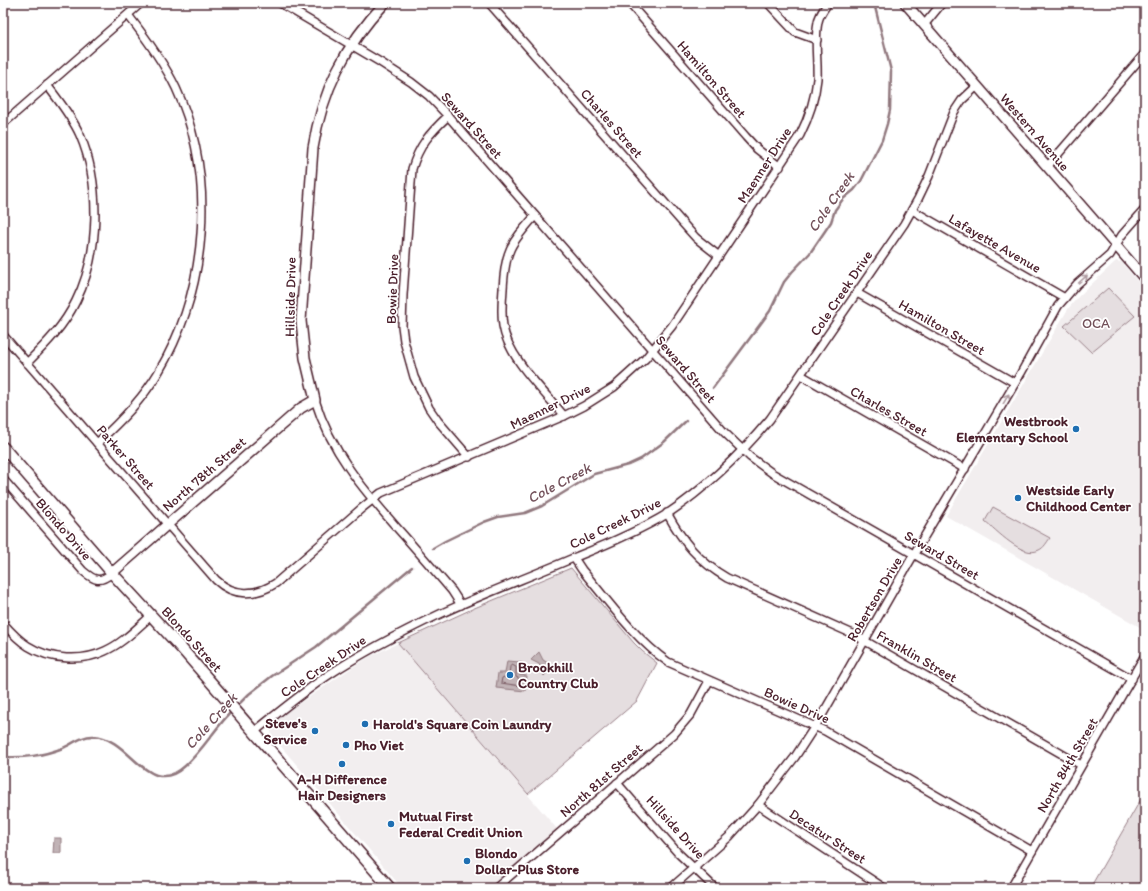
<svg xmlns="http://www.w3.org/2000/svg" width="1148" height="891" viewBox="0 0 1148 891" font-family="Itim,sans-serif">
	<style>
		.built { fill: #f2eeef }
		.green { fill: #e5dee0; stroke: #987e86 }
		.water { fill: #c1b3b6; stroke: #91787e }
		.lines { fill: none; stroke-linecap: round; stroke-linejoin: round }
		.shore { stroke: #7a5a63; stroke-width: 1 }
		.stream { stroke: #91787e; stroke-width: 2.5 }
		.minor-casing { stroke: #4a1f2b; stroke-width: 10 }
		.tertiary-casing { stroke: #4a1f2b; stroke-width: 12 }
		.secondary-casing { stroke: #4a1f2b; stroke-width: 13 }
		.minor { stroke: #fff; stroke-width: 7 }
		.tertiary { stroke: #fff; stroke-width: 9 }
		.secondary { stroke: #fff; stroke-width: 10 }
		.oneway { stroke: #ae9aa0 }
		.poi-dot { fill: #1f6fb2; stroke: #fff; stroke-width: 1.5 }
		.labels { text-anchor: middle; stroke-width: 3.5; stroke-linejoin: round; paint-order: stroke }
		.street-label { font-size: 14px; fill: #4a1f2b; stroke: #fff }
		.park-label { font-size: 14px; fill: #714f58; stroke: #fff }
		.poi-label { font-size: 14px; font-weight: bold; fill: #4a1f2b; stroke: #fff; text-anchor: start }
		.water-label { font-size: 15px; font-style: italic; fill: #74535c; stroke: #fff }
	</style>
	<rect width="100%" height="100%" fill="#fff"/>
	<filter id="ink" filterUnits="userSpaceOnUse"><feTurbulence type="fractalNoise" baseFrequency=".025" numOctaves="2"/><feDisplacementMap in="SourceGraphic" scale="8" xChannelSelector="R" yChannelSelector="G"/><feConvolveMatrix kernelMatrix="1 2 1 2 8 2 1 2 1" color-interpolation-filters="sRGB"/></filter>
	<g filter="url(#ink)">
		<!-- built -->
		<g class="built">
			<path d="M1116,261L1121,262L1145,290V630L946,516L1068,309L1078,297Z"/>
			<path d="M398,643L557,829L488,888H402L272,736L271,731L273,724L290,710L353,667L371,656Z"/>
		</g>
		<!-- green -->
		<g class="green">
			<path d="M1108,288L1135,316L1091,352L1064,326Z"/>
			<path d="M993,507L1050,538C1047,542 1044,548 1039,550C1023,559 996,530 985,521Z"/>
			<path d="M571,568L634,643L642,651L657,663L637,701L528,794L398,643L472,609Z"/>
			<path d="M1145,792V888H1090Z"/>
		</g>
		<!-- water -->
		<g class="water">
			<path d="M539,652L543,660L553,666L544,676L539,664L531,660Z"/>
			<path d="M507,661L521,662L519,675L527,676L525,691L496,688L498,673H505Z"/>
			<path d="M54,838H61V853H53Z"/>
		</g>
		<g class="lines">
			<!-- shore -->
			<path class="shore" d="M512,665L516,667V677L522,680L521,686L501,683L502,678L509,675L510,667Z"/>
			<!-- stream -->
			<g class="stream">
				<path d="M713,388L770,311L784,282L792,272L810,253L825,231L831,222L835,210L843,199L854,190L861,181L882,140L887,124L890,110L891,71L874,3"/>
				<path d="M433,548L445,541L484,522L498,517L525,513L542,506L594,474L628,465L641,459L664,442L686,421"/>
				<path d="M236,707L249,694L272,676L316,647L412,567"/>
				<path d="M3,757C25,758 42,756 63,748C72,744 83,735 94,736C131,738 148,800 185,766C203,750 215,728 232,711"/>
			</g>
			<!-- minor casing -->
			<g class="minor-casing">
				<g id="minor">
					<path d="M280,3L380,62L411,82L429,96L448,116L724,432L750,457L772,473L1132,679"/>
					<path d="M489,3L687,228L696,238L719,256"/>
					<path d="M629,3L746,137L757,149L780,167"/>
					<path d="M768,3L795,32L817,40"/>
					<path d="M924,25L942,3"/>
					<path d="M448,116C430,133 419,145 412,169L403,295L402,326L404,341L414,377L429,408L438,421L469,457"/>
					<path d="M3,124L141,3"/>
					<path d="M1047,167L1145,53"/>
					<path d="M912,210L1065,298"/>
					<path d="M535,216C510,244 505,251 503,289C502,301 501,314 503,326C508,358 544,391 564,416"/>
					<path d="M857,293L1015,383"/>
					<path d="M3,335L216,580C234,597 256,596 276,583L362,508L381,493L564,416L584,406L614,387L645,359L672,326L800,135C809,117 815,99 817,79C818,60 814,41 818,22C819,15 824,9 828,3"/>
					<path d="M27,363C46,344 64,326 76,301C100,253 101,184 80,135C72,117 59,101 47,85"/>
					<path d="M801,375L965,469"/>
					<path d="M315,400C331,452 363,489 398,529C416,549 434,570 452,591L461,605"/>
					<path d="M97,443C120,422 142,400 158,373C208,289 217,177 176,88C163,61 146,38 128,15"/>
					<path d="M3,479L83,571C95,581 100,583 112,573"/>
					<path d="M667,513C683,542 698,561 727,578L853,634L1081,765"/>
					<path d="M574,558L582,570C609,602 634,638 668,662L825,731L1032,851"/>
					<path d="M3,623C10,631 18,640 28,646C50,660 82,662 105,651C123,643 137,628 152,615"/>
					<path d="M254,732C279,712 303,692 330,674C365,651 402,632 440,614C485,593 532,576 578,556C608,544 639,531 667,514C706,488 740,455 770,419L904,224L918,199L929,176L954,112L962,100L977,86"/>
					<path d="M617,783L678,853L715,888"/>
					<path d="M758,805L884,888"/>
					<path d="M496,888L674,734L691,714L709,681"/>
					<path d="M671,888L730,836L758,805L795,757L821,717L914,554L1021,373L1058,306L1077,284L1110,255L1122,235L1145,209"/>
					<path d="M1011,888L1145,655"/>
				</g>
			</g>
			<!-- tertiary casing -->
			<g class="tertiary-casing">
				<g id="tertiary">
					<path d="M905,3L1145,279"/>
					<path d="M112,573L301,408L315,400L305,358L301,321L313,148C322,91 345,45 385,3"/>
				</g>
			</g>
			<!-- secondary casing -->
			<g class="secondary-casing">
				<path id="secondary" d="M3,447L112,573L182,649L390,888"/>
			</g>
			<!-- minor -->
			<use href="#minor" class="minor"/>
			<!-- tertiary -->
			<use href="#tertiary" class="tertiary"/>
			<!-- secondary -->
			<use href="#secondary" class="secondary"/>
		</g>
		<!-- one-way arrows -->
		<defs><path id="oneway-shaft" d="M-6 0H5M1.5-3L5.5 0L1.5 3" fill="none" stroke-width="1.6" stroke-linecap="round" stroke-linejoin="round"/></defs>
		<g class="oneway">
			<use href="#oneway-shaft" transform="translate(1083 279) rotate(-42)"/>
			<use href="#oneway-shaft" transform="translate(1006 399) rotate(-60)"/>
		</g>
	</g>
	<!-- markers -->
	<g class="poi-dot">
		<circle cx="1076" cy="429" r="4"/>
		<circle cx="1018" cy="498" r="4"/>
		<circle cx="510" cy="675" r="4"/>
		<circle cx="365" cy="724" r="4"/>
		<circle cx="315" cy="731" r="4"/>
		<circle cx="346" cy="745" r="4"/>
		<circle cx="342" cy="764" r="4"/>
		<circle cx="391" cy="824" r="4"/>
		<circle cx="467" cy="861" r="4"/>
	</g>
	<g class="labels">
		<!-- street labels -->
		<g class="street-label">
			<text transform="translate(712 79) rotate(49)" y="5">Hamilton Street</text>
			<text transform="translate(612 123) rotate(49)" y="5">Charles Street</text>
			<text transform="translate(472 125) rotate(48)" y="5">Seward Street</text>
			<text transform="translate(1035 132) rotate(49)" y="5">Western Avenue</text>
			<text transform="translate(764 165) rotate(-57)" y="5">Maenner Drive</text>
			<text transform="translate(995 243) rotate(30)" y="5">Lafayette Avenue</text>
			<text transform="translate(392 289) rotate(-88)" y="5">Bowie Drive</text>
			<text transform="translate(841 293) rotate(-56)" y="5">Cole Creek Drive</text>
			<text transform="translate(290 297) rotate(-89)" y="5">Hillside Drive</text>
			<text transform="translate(942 327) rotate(30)" y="5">Hamilton Street</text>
			<text transform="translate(686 369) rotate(49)" y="5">Seward Street</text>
			<text transform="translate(550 406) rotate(-26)" y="5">Maenner Drive</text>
			<text transform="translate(889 411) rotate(30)" y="5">Charles Street</text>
			<text transform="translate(126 457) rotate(49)" y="5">Parker Street</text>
			<text transform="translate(204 474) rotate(-41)" y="5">North 78th Street</text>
			<text transform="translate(615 523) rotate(-26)" y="5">Cole Creek Drive</text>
			<text transform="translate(64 529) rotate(49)" y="5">Blondo Drive</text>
			<text transform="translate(942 555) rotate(30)" y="5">Seward Street</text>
			<text transform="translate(874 599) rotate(-60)" y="5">Robertson Drive</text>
			<text transform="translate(192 639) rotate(48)" y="5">Blondo Street</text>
			<text transform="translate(917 656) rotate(30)" y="5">Franklin Street</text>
			<text transform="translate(323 666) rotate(-34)" y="5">Cole Creek Drive</text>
			<text transform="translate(797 705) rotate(24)" y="5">Bowie Drive</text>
			<text transform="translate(1067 765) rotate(-60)" y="5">North 84th Street</text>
			<text transform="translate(601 780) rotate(-41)" y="5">North 81st Street</text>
			<text transform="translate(676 827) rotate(48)" y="5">Hillside Drive</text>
			<text transform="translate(828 836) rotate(33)" y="5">Decatur Street</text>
		</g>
		<!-- park labels -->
		<g class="park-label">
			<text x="1096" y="328">OCA</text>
		</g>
		<!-- poi labels -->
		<g class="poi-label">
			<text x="1068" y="426" text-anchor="end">Westbrook<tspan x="1068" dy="16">Elementary School</tspan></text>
			<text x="1026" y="495">Westside Early<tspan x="1026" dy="16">Childhood Center</tspan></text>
			<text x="518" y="672">Brookhill<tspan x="518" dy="16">Country Club</tspan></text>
			<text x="307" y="728" text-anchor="end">Steve's<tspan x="307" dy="16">Service</tspan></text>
			<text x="373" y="729">Harold's Square Coin Laundry</text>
			<text x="354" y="750">Pho Viet</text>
			<text x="342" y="784" text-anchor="middle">A-H Difference<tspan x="342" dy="16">Hair Designers</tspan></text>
			<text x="399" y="821">Mutual First<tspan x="399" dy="16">Federal Credit Union</tspan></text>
			<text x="475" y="858">Blondo<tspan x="475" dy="16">Dollar-Plus Store</tspan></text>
		</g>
		<!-- water labels -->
		<g class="water-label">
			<text transform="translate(831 202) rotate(-55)" y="5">Cole Creek</text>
			<text transform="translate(559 483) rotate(-28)" y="5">Cole Creek</text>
			<text transform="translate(211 721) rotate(-48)" y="5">Cole Creek</text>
		</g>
	</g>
	<!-- margin -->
	<rect width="1148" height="891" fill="none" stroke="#fff" stroke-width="16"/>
	<rect x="8" y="8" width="1132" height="875" fill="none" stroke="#4a1f2b" stroke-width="1.5" filter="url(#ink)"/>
</svg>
